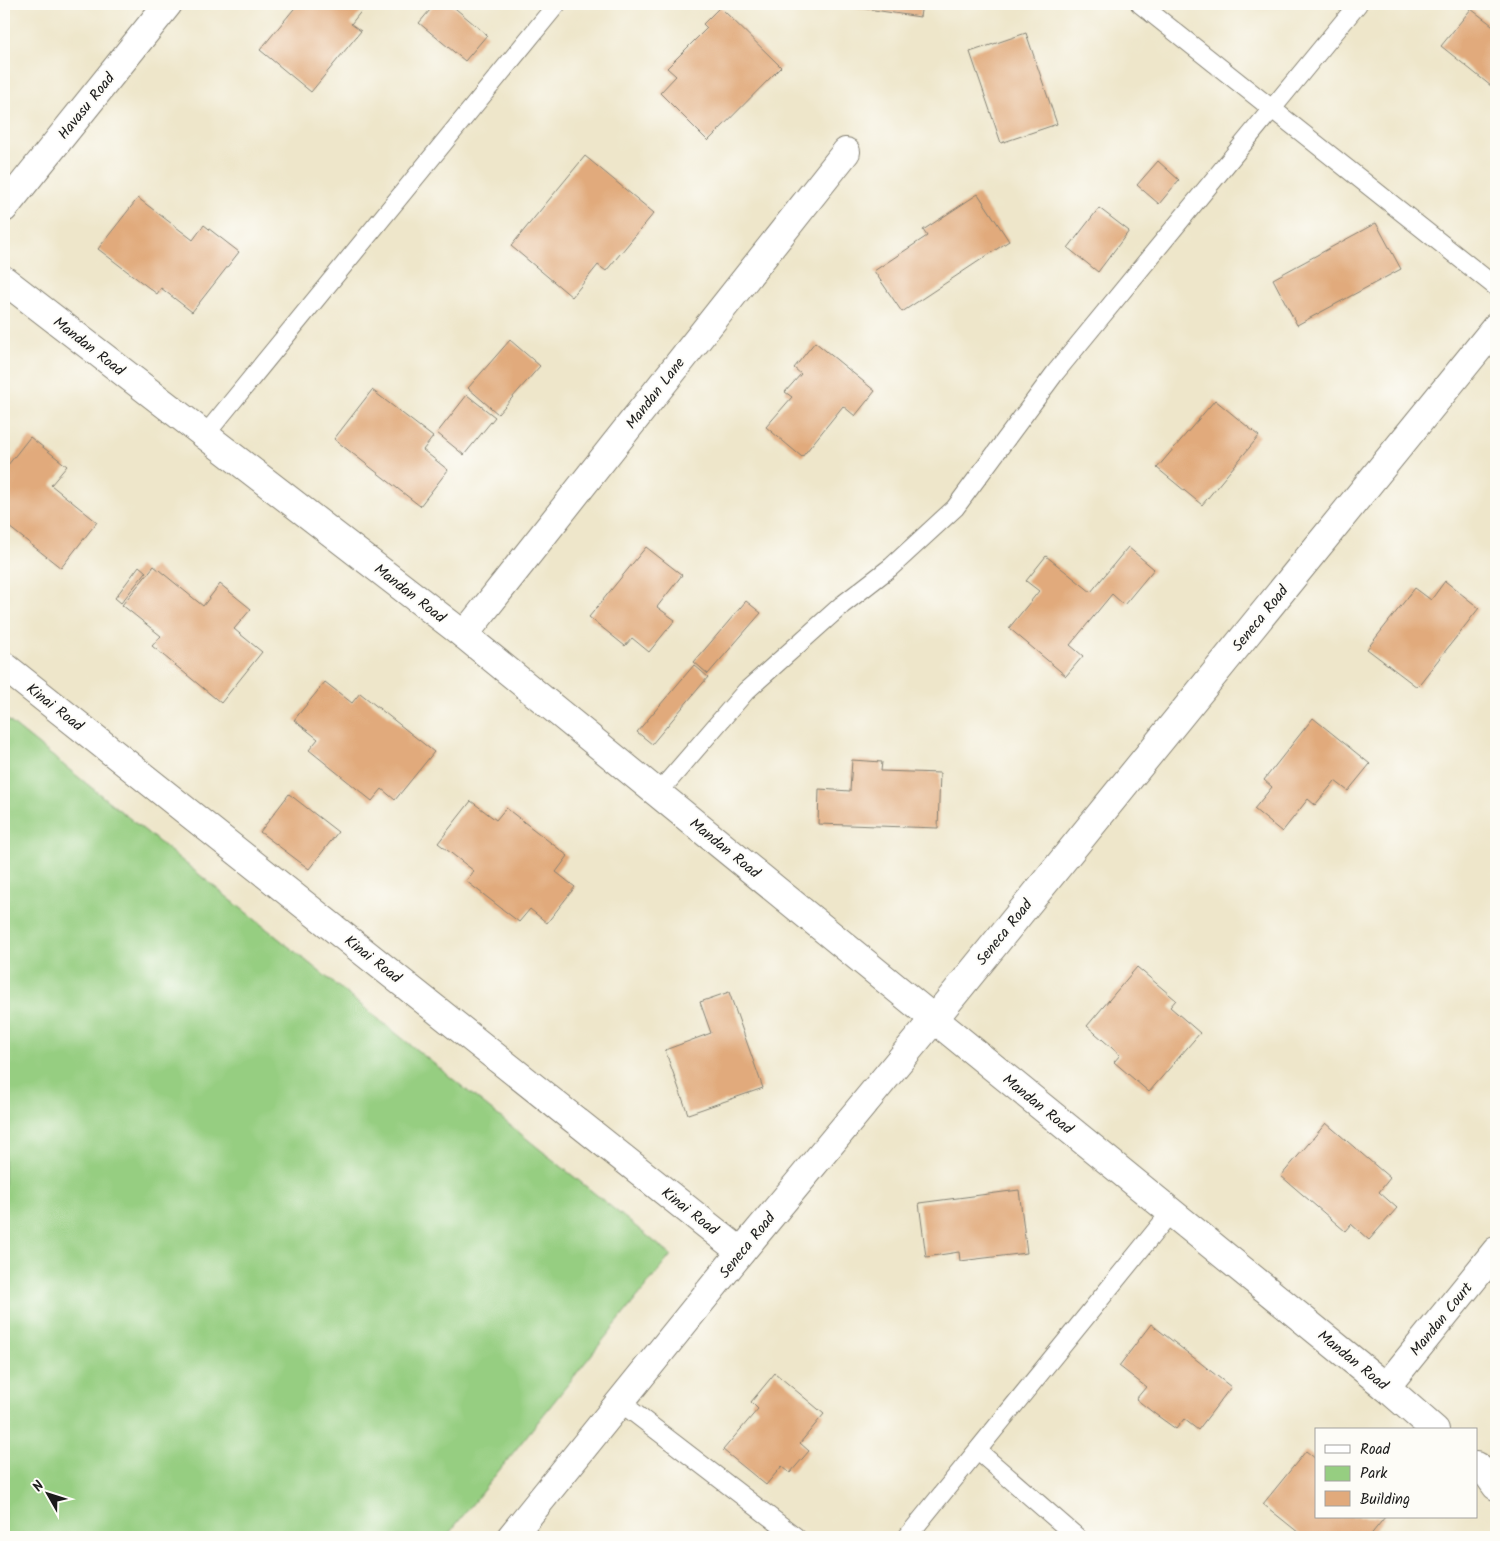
<svg xmlns="http://www.w3.org/2000/svg" width="1500" height="1541" viewBox="0 0 1500 1541" font-family="Kalam,sans-serif">
	<style>
		.green { fill: #96ce81; stroke: #59754e }
		.building { fill: #e1aa7c }
		.lines { fill: none; stroke-linecap: round; stroke-linejoin: round }
		.service-casing { stroke: #858173; stroke-width: 20 }
		.minor-casing { stroke: #858173; stroke-width: 30 }
		.tertiary-casing { stroke: #858173; stroke-width: 30 }
		.service { stroke: #fff; stroke-width: 18 }
		.minor { stroke: #fff; stroke-width: 28 }
		.tertiary { stroke: #fff; stroke-width: 28 }
		.labels { text-anchor: middle; stroke-width: 4; stroke-linejoin: round; paint-order: stroke }
		.street-label { font-size: 15px; fill: #1c1c1c; stroke: #fdfcf7 }
	</style>
	<rect width="100%" height="100%" fill="#fdfcf7"/>
	<filter id="ink" filterUnits="userSpaceOnUse"><feTurbulence type="fractalNoise" baseFrequency=".02" numOctaves="2"/><feDisplacementMap in="SourceGraphic" scale="10" xChannelSelector="R" yChannelSelector="G"/><feConvolveMatrix kernelMatrix="1 2 1 2 8 2 1 2 1" color-interpolation-filters="sRGB"/></filter>
	<filter id="wash" filterUnits="userSpaceOnUse"><feTurbulence type="fractalNoise" baseFrequency=".0096" numOctaves="4" result="noise"/><feDisplacementMap in="SourceGraphic" scale="20" xChannelSelector="R" yChannelSelector="G"/><feGaussianBlur stdDeviation="1.12" result="paint"/><feColorMatrix in="noise" values="0 0 0 0 0 0 0 0 0 0 0 0 0 0 0 0 0 1.4 0 .05"/><feComposite in="paint" operator="in"/></filter>
	<g filter="url(#wash)">
		<rect width="100%" height="100%" fill="#eee6ca"/>
		<!-- green -->
		<path class="green" d="M4,717L671,1255L446,1537H4Z"/>
		<g id="blocks">
			<!-- building -->
			<g class="building">
				<path d="M298,4H367L351,24L361,31L311,92L260,50Z"/>
				<path d="M435,4H450L487,35L465,61L419,23Z"/>
				<path d="M841,4H922L920,17L841,5Z"/>
				<path d="M720,7L781,67L708,141L660,93L676,76L667,68L707,28L703,24Z"/>
				<path d="M1471,9L1496,28V90L1441,46Z"/>
				<path d="M1026,33L1057,124L1001,143L970,52Z"/>
				<path d="M585,156L654,213L606,271L598,265L572,297L511,246Z"/>
				<path d="M1158,161L1179,180L1159,204L1137,185Z"/>
				<path d="M978,194L1009,241L902,312L874,271L927,236L923,230Z"/>
				<path d="M138,198L193,240L204,225L239,252L192,312L161,288L157,294L98,249Z"/>
				<path d="M1099,208L1129,231L1098,272L1068,248Z"/>
				<path d="M1376,223L1401,269L1297,325L1273,279Z"/>
				<path d="M510,340L540,366L498,414L468,388Z"/>
				<path d="M815,342L875,391L855,416L843,406L802,457L766,427L792,397L785,392L801,374L794,368Z"/>
				<path d="M372,390L433,437L423,450L448,470L420,506L334,439Z"/>
				<path d="M467,395L495,417L464,455L437,433Z"/>
				<path d="M1215,400L1259,436L1202,505L1157,468Z"/>
				<path d="M30,437L67,466L51,485L97,522L61,568L4,523V470Z"/>
				<path d="M646,547L682,575L657,607L675,620L649,652L632,638L625,646L589,617Z"/>
				<path d="M1128,547L1154,569L1124,605L1112,594L1070,645L1083,656L1066,676L1009,628L1039,591L1026,581L1046,556L1091,592Z"/>
				<path d="M139,566L146,572L121,603L115,598Z"/>
				<path d="M154,566L203,606L220,584L251,609L234,629L262,652L221,703L152,646L161,636L122,605Z"/>
				<path d="M1445,581L1479,608L1417,687L1367,649L1415,588L1431,600Z"/>
				<path d="M746,601L761,613L708,674L694,662Z"/>
				<path d="M694,665L708,677L652,744L637,732Z"/>
				<path d="M325,682L352,703L360,693L434,752L395,800L382,789L372,801L309,750L318,739L294,720Z"/>
				<path d="M1313,718L1370,764L1348,791L1335,781L1315,805L1308,799L1282,832L1254,809L1272,787L1264,780Z"/>
				<path d="M852,760L882,762L881,771L940,773L938,828L818,824L819,789L850,791Z"/>
				<path d="M289,794L338,832L309,869L260,832Z"/>
				<path d="M471,801L496,820L506,808L568,856L556,872L575,887L547,923L530,909L519,922L466,881L474,871L438,843Z"/>
				<path d="M1137,967L1176,1000L1170,1007L1200,1033L1149,1092L1114,1062L1120,1055L1087,1026Z"/>
				<path d="M729,992L763,1088L688,1114L665,1050L711,1033L700,1002Z"/>
				<path d="M1326,1123L1390,1178L1379,1192L1397,1208L1369,1240L1351,1224L1345,1231L1281,1176Z"/>
				<path d="M1019,1190L1027,1253L960,1261L959,1252L926,1257L919,1203Z"/>
				<path d="M1151,1324L1231,1387L1198,1430L1184,1419L1176,1429L1155,1414L1136,1399L1146,1387L1119,1366Z"/>
				<path d="M775,1373L824,1414L800,1443L809,1451L790,1473L782,1466L766,1485L723,1450L758,1409L751,1402Z"/>
				<path d="M1306,1451L1316,1459V1517H1385L1369,1537H1304L1263,1504Z"/>
			</g>
		</g>
	</g>
	<g filter="url(#ink)">
		<use href="#blocks" fill-opacity="0" stroke="#858173" stroke-width="1"/>
		<g class="lines">
			<!-- service casing -->
			<g class="service-casing">
				<g id="service">
					<path d="M1140,4L1496,287"/>
					<path d="M205,435L557,4"/>
					<path d="M658,793L746,691L842,605L891,567L955,508L1055,373L1358,4"/>
					<path d="M620,1402L796,1537"/>
					<path d="M978,1451L1077,1537"/>
					<path d="M907,1537L1171,1212"/>
				</g>
			</g>
			<!-- minor casing -->
			<g class="minor-casing">
				<g id="minor">
					<path d="M4,208L168,4"/>
					<path d="M4,280L464,635L934,1019L1386,1387L1435,1430"/>
					<path d="M464,635L846,152"/>
					<path d="M4,666L741,1252"/>
					<path d="M1386,1387L1496,1251"/>
					<path d="M1476,1466L1489,1476L1496,1486"/>
				</g>
			</g>
			<!-- tertiary casing -->
			<g class="tertiary-casing">
				<path id="tertiary" d="M511,1537L741,1252L934,1019L1496,327"/>
			</g>
			<!-- service -->
			<use href="#service" class="service"/>
			<!-- minor -->
			<use href="#minor" class="minor"/>
			<!-- tertiary -->
			<use href="#tertiary" class="tertiary"/>
		</g>
	</g>
	<g class="labels">
		<!-- street labels -->
		<g class="street-label">
			<text transform="translate(86 106) rotate(-51)" y="5">Havasu Road</text>
			<text transform="translate(89 346) rotate(38)" y="5">Mandan Road</text>
			<text transform="translate(655 393) rotate(-52)" y="5">Mandan Lane</text>
			<text transform="translate(410 593) rotate(38)" y="5">Mandan Road</text>
			<text transform="translate(1260 618) rotate(-51)" y="5">Seneca Road</text>
			<text transform="translate(55 707) rotate(38)" y="5">Kinai Road</text>
			<text transform="translate(725 848) rotate(39)" y="5">Mandan Road</text>
			<text transform="translate(1004 932) rotate(-51)" y="5">Seneca Road</text>
			<text transform="translate(373 959) rotate(38)" y="5">Kinai Road</text>
			<text transform="translate(1038 1104) rotate(39)" y="5">Mandan Road</text>
			<text transform="translate(690 1211) rotate(38)" y="5">Kinai Road</text>
			<text transform="translate(747 1245) rotate(-51)" y="5">Seneca Road</text>
			<text transform="translate(1441 1319) rotate(-51)" y="5">Mandan Court</text>
			<text transform="translate(1353 1360) rotate(39)" y="5">Mandan Road</text>
		</g>
	</g>
	<!-- margin -->
	<rect width="1500" height="1541" fill="none" stroke="#fdfcf7" stroke-width="20"/>
	<!-- legend -->
	<rect x="1315" y="1428" width="162" height="90" fill="#fdfcf7" stroke="#a3a29f"/>
	<rect x="1325" y="1445" width="25" height="8" fill="#ffffff" stroke="#a3a29f"/>
	<text x="1360" y="1454" font-size="15" fill="#1c1c1c">Road</text>
	<rect x="1325" y="1466" width="25" height="15" fill="#96ce81" stroke="#a3a29f"/>
	<text x="1360" y="1478" font-size="15" fill="#1c1c1c">Park</text>
	<rect x="1325" y="1491" width="25" height="15" fill="#e1aa7c" stroke="#a3a29f"/>
	<text x="1360" y="1504" font-size="15" fill="#1c1c1c">Building</text>
	<!-- north arrow -->
	<g transform="translate(48 1494) rotate(309)" stroke="#fdfcf7" stroke-width="4" paint-order="stroke">
	<path d="M0-4L9 19L0 12L-9 19Z" fill="#1c1c1c"/>
	<text y="-8" font-size="14" font-weight="bold" text-anchor="middle" fill="#1c1c1c">N</text>
	</g>
</svg>
